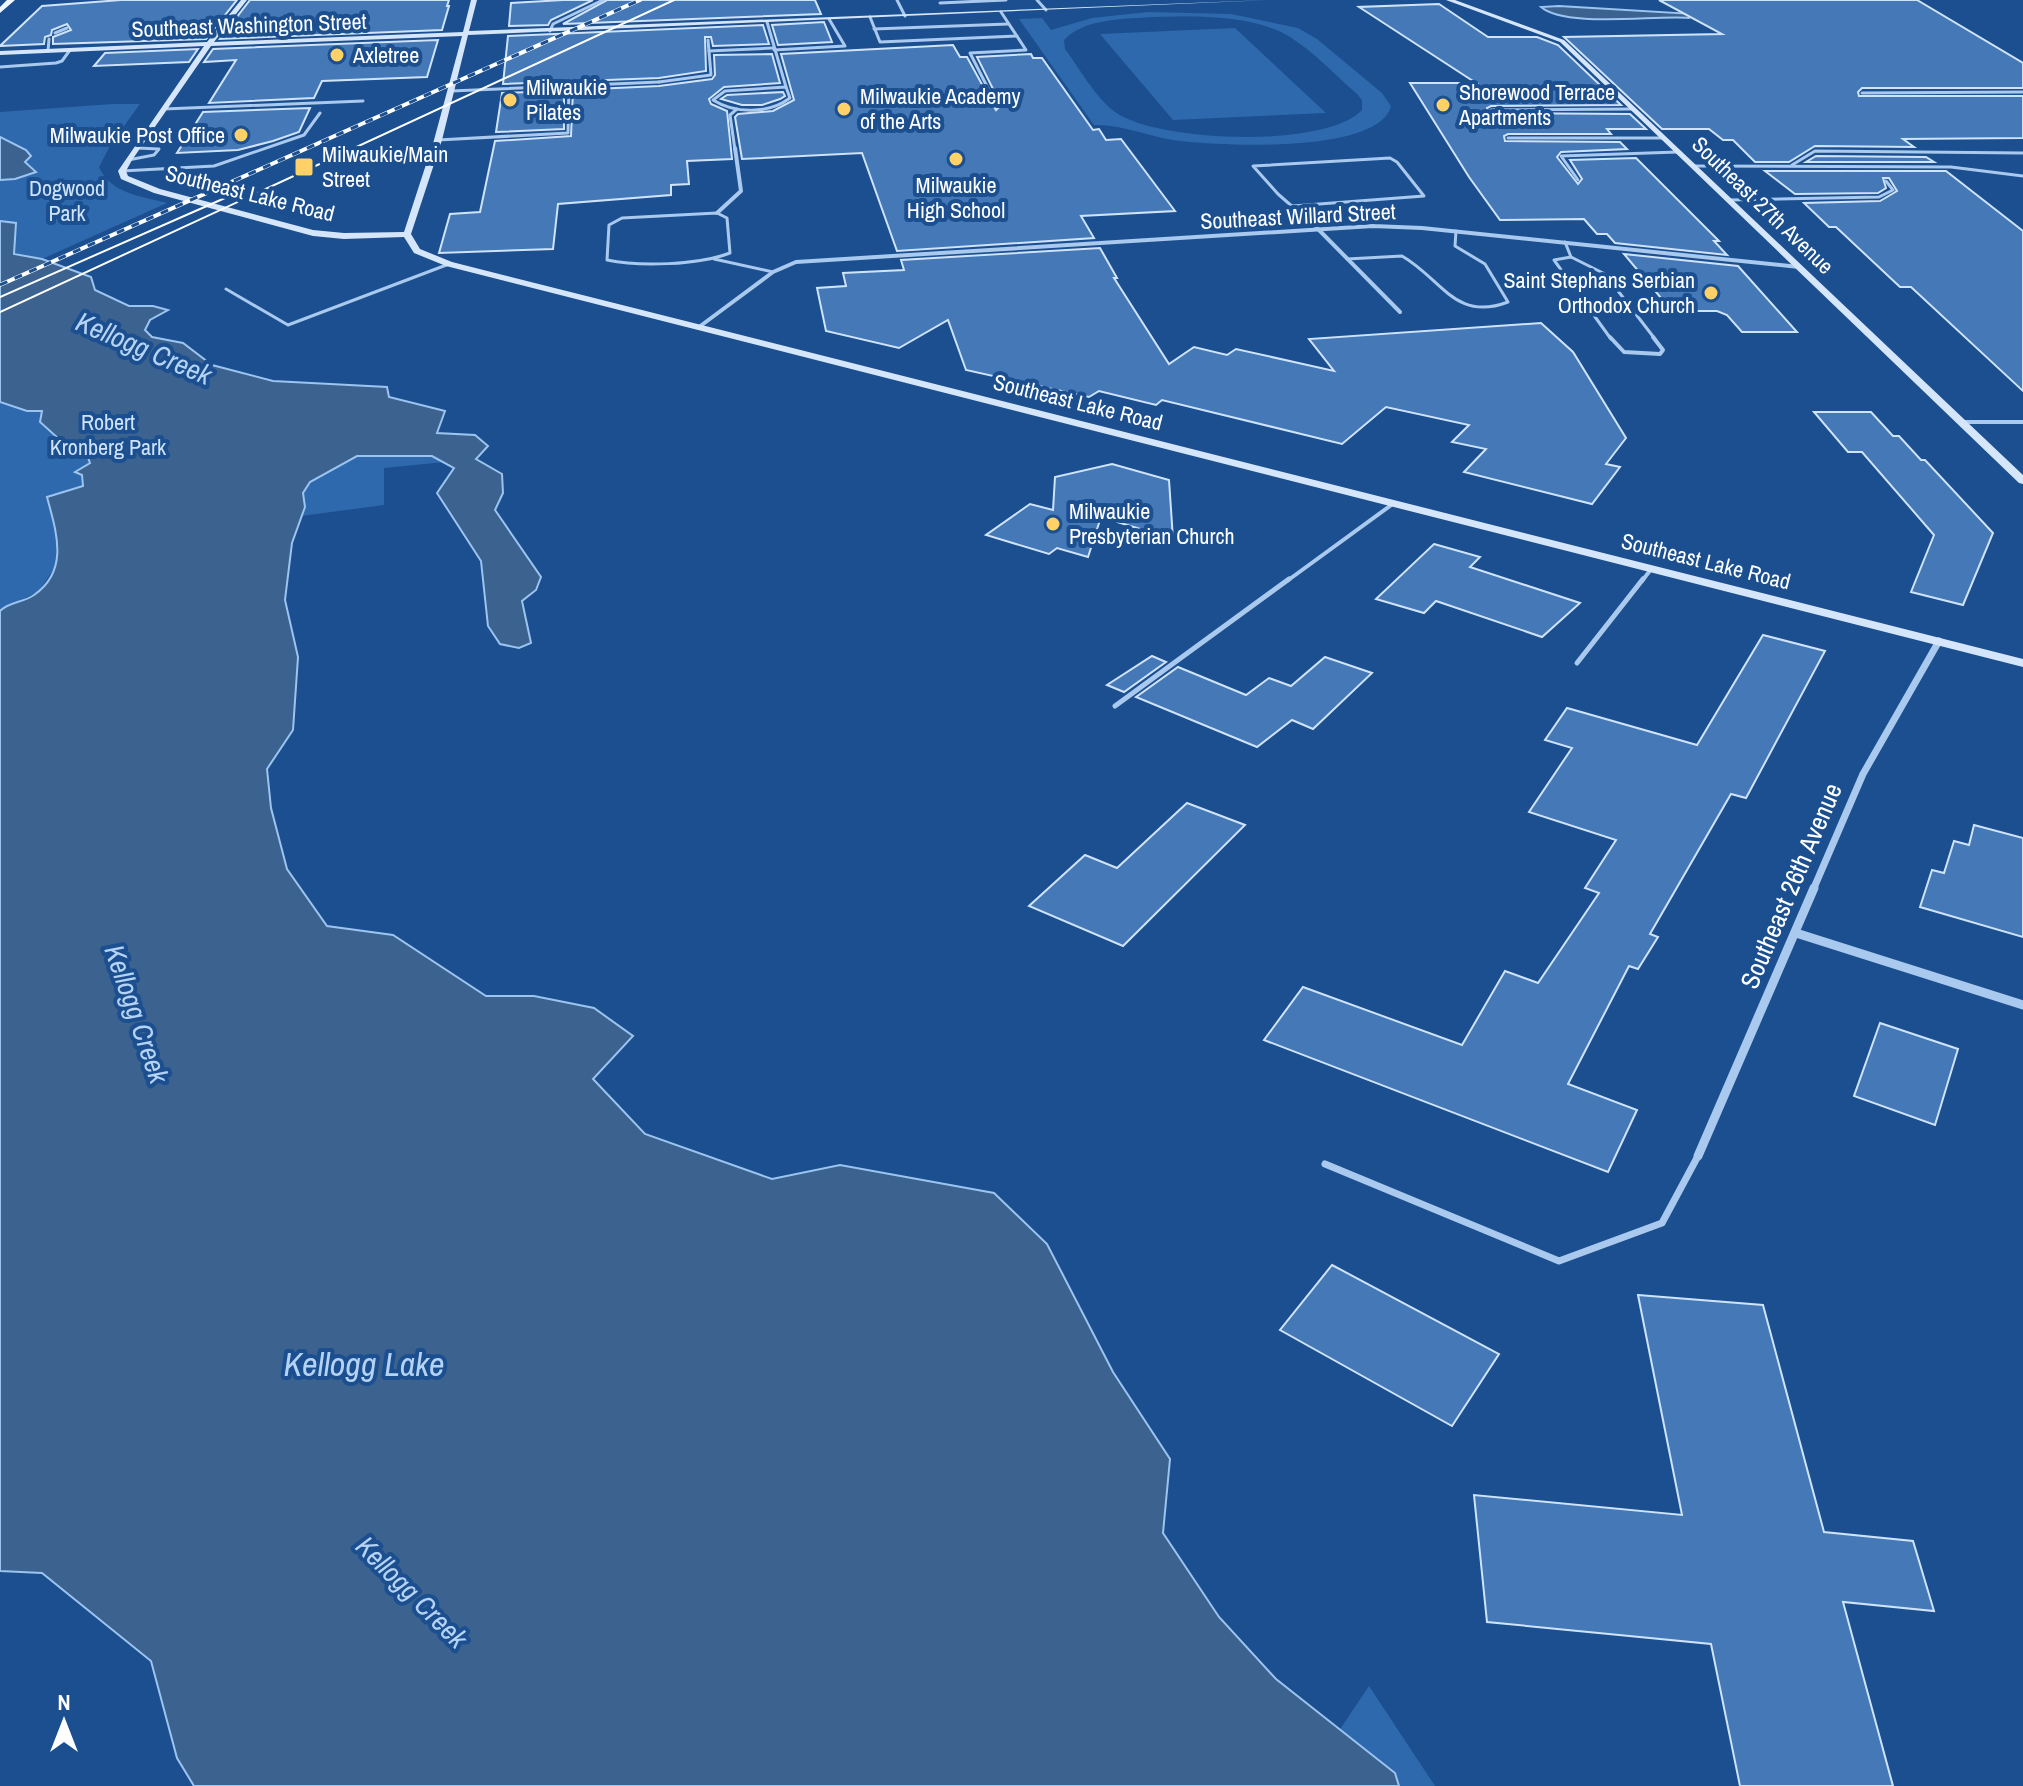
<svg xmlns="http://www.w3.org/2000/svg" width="2023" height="1786" viewBox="0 0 2023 1786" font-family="'Archivo Narrow',sans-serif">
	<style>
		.green { fill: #2e69ad; fill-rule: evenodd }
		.water { fill: #3c6290; stroke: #9cc4f0; stroke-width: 2 }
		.building { fill: #4478b7; stroke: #cfe3fa; stroke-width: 2 }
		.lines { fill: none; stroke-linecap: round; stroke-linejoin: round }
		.lane-far3 { stroke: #a9c9ee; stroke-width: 3 }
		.lane-far2 { stroke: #a9c9ee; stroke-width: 4 }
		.lane-far1 { stroke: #a9c9ee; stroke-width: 5 }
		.lane { stroke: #a9c9ee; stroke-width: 7 }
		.street-far3 { stroke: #a9c9ee; stroke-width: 3 }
		.street-far2 { stroke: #a9c9ee; stroke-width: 4 }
		.street-far1 { stroke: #a9c9ee; stroke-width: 7 }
		.street { stroke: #a9c9ee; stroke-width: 9 }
		.secondary { fill: #d6e6fa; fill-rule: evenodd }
		.primary { fill: #f0f6ff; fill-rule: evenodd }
		.tram { stroke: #fff; stroke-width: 2 }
		.rail-casing { stroke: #fff; stroke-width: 4 }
		.rail { stroke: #1b4f8f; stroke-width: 3; stroke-dasharray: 8; stroke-linecap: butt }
		.poi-dot { fill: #ffd166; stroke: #1b4f8f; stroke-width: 3 }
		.labels { text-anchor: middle; stroke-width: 8; stroke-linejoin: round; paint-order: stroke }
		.far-street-label { font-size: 22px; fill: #fff; stroke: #1b4f8f }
		.far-poi-label { font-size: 22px; fill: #fff; stroke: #1b4f8f; text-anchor: start }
		.far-park-label { font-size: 22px; fill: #cfe3fa; stroke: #1b4f8f }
		.street-label { font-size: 26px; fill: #fff; stroke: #1b4f8f }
		.water-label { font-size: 28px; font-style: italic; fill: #b5d3f5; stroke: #1b4f8f }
		.near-water-label { font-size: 34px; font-style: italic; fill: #b5d3f5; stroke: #1b4f8f }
	</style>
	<rect width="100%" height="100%" fill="#1b4f8f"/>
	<!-- green -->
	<g class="green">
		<path d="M1148,12L1231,14L1298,28L1317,39L1382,93L1391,106C1379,155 1213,146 1173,140C1147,136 1120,124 1094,125L1019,19L1042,18L1051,30L1092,18ZM1154,17C1196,16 1253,14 1290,37C1314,52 1335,75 1357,94L1362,100V110C1326,149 1156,142 1115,112C1095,97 1080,69 1065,49L1064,40C1084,18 1126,19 1154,17Z"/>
		<path d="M1235,28L1326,113L1173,120L1100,34Z"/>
		<path d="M112,104H140L111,144L99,167C111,194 141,196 167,203L42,259L14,253L16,224L0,221V180L15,179L29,167L0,137V112Z"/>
		<path d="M91,277L95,290L128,306H153L168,310L150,320L146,330L152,337L183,343L212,365L273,381L387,387L389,397L445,411L437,433L475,435L488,446L475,459L384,468V505L60,548L53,570L39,591L0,611V314Z"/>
		<path d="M1369,1686L1435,1786H1302Z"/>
	</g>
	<!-- water -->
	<g class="water">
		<path d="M1559,6L1694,14L1689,18C1655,15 1565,28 1541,7Z"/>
		<path d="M0,137L26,150L31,156L25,162L36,172L15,179L0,180Z"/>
		<path d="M0,221L16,223L14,254L42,259L91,277L95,290L129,306H153L168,310L150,320L145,330L152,337L183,343L212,365L273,381L387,387L389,397L445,411L437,433L475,435L488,446L476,459L502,474L503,493L495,510L541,577L536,590L522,601L531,643L519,648L500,644L488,626L481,561L437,493L454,468L432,456H357L310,482L303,493L305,507L292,543L285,600L298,657L293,730L267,769L271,808L287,869L327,926L393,935L486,996H534L594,1008L633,1036L593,1079L645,1134L772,1179L840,1165L994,1193L1047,1244L1113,1372L1170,1459L1163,1533L1219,1617L1276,1679L1395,1773L1399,1786H194L177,1758L151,1661L42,1573L0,1571V611C10,601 23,603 34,595C70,570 56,531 47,497L83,486L82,475L75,472L90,463L86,452L56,450L59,439L40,422L42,411H27L0,402Z"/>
	</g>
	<!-- building -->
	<g class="building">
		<path d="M121,0H237L206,39L53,44V37L71,30L67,24L52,30L51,35L45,37L44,44L0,46L42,6Z"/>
		<path d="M250,0H449L447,6H449L442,30L220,39Z"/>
		<path d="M563,0H593L551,20L548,25L509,26L511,3Z"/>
		<path d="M607,0H815L821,14L563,24Z"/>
		<path d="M1659,0H1917L2023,63V88H1862L1858,92L1859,96H2023V138L1903,139L1914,147L1815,146L1789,162H1755L1733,140H1723L1709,129H1662L1564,37L1722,34Z"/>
		<path d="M1439,4L1488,37H1537L1558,45L1621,105L1491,106L1487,108L1488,113L1630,114L1646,129H1607L1611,134H1508L1504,136L1505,141L1620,142L1627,149L1561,152L1557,157L1578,184L1582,179L1570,160L1636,158L1719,241H1714L1727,255L1615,243L1607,234H1597L1584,219L1500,220L1469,177L1410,83H1476L1359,7Z"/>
		<path d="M824,22L832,42L778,45L772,25Z"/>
		<path d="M763,25L769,44L713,46L711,37H705L706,71L659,78L503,84L508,36Z"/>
		<path d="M438,40L427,77L322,81L314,98L209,103L236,60L204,62L213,49Z"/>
		<path d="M953,45L960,57H967L996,110L1001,105L977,57L1031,54L1033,58H1042L1093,130L1099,129L1106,140L1121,139L1175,211L1081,216L1094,238L897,251L862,153L742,159L735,117L738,114L773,111L794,100L781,54Z"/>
		<path d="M198,49L189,62L94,66L105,53Z"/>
		<path d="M772,54L780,83L724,87L709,99L711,104L727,111L732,159L687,161L689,184L671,185V195L558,204L553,249L439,253L450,214L480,212L495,141L571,136L573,90L659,86L712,79L715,75L714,55Z"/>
		<path d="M564,91V129L496,132L502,93Z"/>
		<path d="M783,92L785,96L780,99L762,105H742L721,99L727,95Z"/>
		<path d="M310,108L299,132L273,141L238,150L177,153L203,112Z"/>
		<path d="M1816,156L1926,157L1934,162H1806Z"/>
		<path d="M1765,171H1946L2023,231V391L1911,287H1900L1836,227H1829L1804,203L1880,201L1897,191L1889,178H1883L1886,188L1878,193L1795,194Z"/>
		<path d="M1100,248L1117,278H1114L1169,364L1194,347L1227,355L1236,349L1334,371L1309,339L1541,323L1573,352L1626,438L1606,464L1620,467L1592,504L1464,472L1486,449L1452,442L1469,425L1386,407L1342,444L1162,400L1156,405L1099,391L1089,397L966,370L948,320L899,348L826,331L817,288L846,286L843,273L904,270L901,260Z"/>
		<path d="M1624,254L1738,266L1797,332H1742L1727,315L1717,311H1686L1675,298H1661Z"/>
		<path d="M1814,412H1871L1893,436H1899L1921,460H1925L1993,533L1963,605L1911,592L1934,535L1862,452H1848Z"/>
		<path d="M1112,464L1169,480L1173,539L1101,517L1088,557L1057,548L1049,554L986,535L1030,504L1053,510L1055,477Z"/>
		<path d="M1434,544L1480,557L1470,567L1580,603L1542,637L1436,601L1424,613L1376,599Z"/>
		<path d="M1763,635L1825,651L1746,798L1731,794L1650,934L1658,937L1638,969L1629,966L1568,1084L1637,1110L1608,1172L1264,1040L1303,987L1462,1045L1505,971L1538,983L1599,893L1585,888L1616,840L1529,812L1572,748L1545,740L1567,708L1697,745Z"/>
		<path d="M1152,656L1166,662L1124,692L1107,685Z"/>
		<path d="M1325,657L1372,673L1313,729L1292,720L1257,747L1136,697L1178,667L1246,695L1269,678L1291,686Z"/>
		<path d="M1187,803L1245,825L1123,946L1029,906L1085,855L1117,868Z"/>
		<path d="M1974,825L2023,838V937L1920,907L1932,870L1944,873L1954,841L1969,845Z"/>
		<path d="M1880,1023L1958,1049L1935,1125L1854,1096Z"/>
		<path d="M1332,1265L1499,1354L1452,1426L1280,1330Z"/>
		<path d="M1638,1295L1763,1305L1824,1532L1913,1541L1934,1611L1843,1602L1893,1786H1740L1711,1644L1487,1622L1474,1495L1682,1515Z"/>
	</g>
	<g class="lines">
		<!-- lane-far3 -->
		<g class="lane-far3">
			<path d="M897,0L905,16"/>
			<path d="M1037,0L1046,10"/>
			<path d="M940,3L1006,0"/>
			<path d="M870,17L880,42L1017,36"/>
			<path d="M874,29L1008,24"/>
			<path d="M550,31L553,24L603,0"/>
			<path d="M55,33L67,28"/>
			<path d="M774,50L845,46L829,19"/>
			<path d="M48,51L49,39"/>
			<path d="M709,51L773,48"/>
			<path d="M0,67L56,63L62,61L70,50"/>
			<path d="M659,82L711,75L708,40"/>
			<path d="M786,87L790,98C769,114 735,114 713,100L725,91Z"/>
			<path d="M997,106L970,53L1026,50L1001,12"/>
			<path d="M1491,110L1633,109"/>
			<path d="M1508,138H1664"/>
			<path d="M438,140L568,133L569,86"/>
			<path d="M128,160L154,155L159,149L137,148"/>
			<path d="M1792,165L1815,151L2023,153"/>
			<path d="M1692,166L1951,167L2023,176"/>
			<path d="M122,171L214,166L304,135L320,113"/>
			<path d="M1578,180L1561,156L1678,152"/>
			<path d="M1729,200L1879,197L1893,190L1886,181"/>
			<path d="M1293,206L1424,196L1397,162L1390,158L1253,166L1278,194L1318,229"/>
			<path d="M717,213L727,218L730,253C698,265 640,267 607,260L609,225L622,218Z"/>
			<path d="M1565,242L1571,257"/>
			<path d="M1571,257L1605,274L1655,339"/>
			<path d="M1571,257L1554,260L1611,339"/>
			<path d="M714,259L773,272"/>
			<path d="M1347,259L1402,256C1442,279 1455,322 1508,302L1485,264L1455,246L1456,231"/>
			<path d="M226,289L288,325L449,264"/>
		</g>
		<!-- lane-far2 -->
		<g class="lane-far2">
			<path d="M1610,337L1624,352L1660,354L1663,350L1653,337"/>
			<path d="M1961,422H2023"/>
			<path d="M1287,581L1394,503"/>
			<path d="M1642,581L1652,568"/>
		</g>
		<!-- lane-far1 -->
		<g class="lane-far1">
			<path d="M1577,663L1643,579"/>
			<path d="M1115,706L1289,579"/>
		</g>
		<!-- lane -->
		<path class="lane" d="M1325,1164L1559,1261L1662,1223L1698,1156"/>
		<!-- street-far3 -->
		<g class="street-far3">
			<path d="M767,22L786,87"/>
			<path d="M451,91L659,82"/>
			<path d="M1862,93L2023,92"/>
			<path d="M164,109L363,101"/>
			<path d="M735,150L730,115L737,109"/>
		</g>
		<!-- street-far2 -->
		<g class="street-far2">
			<path d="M717,213L741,191L735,148"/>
			<path d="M1318,229L1400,312"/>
			<path d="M699,327L773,272L796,262L1373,226L1422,228L1799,267"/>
		</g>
		<!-- street-far1 -->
		<path class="street-far1" d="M1813,890L1863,774L1939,641"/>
		<!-- street -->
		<g class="street">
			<path d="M1796,933L2023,1005"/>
			<path d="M1698,1156L1814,888"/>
		</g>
		<!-- secondary -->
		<g class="secondary">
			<path d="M241,0H247L214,42L463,32L471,0H477L469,31L1269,0L468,35L442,140L411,234L420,249L452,262L2023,659V667L446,266L414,253L404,237L344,239L313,236L154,193L121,179L118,171L204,46L0,55V51L207,42ZM462,36L434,140L404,232L344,233L313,230L160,189L128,176L126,171L132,160L211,46Z"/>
			<path d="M1446,0H1455L1564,40L2023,475V484L2019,483L1560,42Z"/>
		</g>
		<!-- primary -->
		<path class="primary" d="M7,0H15L0,13V7Z"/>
		<!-- tram -->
		<g class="tram">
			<path d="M0,297L250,187"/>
			<path d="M0,312L674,0"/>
		</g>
		<!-- rail casing -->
		<g class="rail-casing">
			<path id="rail" d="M0,285L640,0"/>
		</g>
		<!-- rail -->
		<use href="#rail" class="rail"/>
	</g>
	<!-- markers -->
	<g class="poi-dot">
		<circle cx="337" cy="55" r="8"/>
		<circle cx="510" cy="100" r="8"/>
		<circle cx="1443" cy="105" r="8"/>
		<circle cx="844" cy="109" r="8"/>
		<circle cx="241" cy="135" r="8"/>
		<circle cx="956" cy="159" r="8"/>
		<rect x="294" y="157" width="20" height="20" rx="4"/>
		<circle cx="1711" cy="293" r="8"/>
		<circle cx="1053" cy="524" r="8"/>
	</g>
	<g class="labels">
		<!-- far-street labels -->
		<g class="far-street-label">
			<text transform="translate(249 25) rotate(-2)" y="8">Southeast Washington Street</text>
			<text transform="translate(250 193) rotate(14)" y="8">Southeast Lake Road</text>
			<text transform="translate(1763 205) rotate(44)" y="8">Southeast 27th Avenue</text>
			<text transform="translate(1298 216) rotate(-3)" y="8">Southeast Willard Street</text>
			<text transform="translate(1078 402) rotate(14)" y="8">Southeast Lake Road</text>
			<text transform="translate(1706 561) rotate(14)" y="8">Southeast Lake Road</text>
		</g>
		<!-- far-poi labels -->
		<g class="far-poi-label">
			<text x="353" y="63">Axletree</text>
			<text x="526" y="95">Milwaukie<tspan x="526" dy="25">Pilates</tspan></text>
			<text x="1459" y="100">Shorewood Terrace<tspan x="1459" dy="25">Apartments</tspan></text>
			<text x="860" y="104">Milwaukie Academy<tspan x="860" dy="25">of the Arts</tspan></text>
			<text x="225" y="143" text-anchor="end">Milwaukie Post Office</text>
			<text x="322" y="162">Milwaukie/Main<tspan x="322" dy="25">Street</tspan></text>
			<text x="956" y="193" text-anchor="middle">Milwaukie<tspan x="956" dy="25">High School</tspan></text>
			<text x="1695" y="288" text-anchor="end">Saint Stephans Serbian<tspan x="1695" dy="25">Orthodox Church</tspan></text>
			<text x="1069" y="519">Milwaukie<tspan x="1069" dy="25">Presbyterian Church</tspan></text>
		</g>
		<!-- far-park labels -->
		<g class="far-park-label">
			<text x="67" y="196">Dogwood<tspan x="67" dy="25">Park</tspan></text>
			<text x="108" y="430">Robert<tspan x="108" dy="25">Kronberg Park</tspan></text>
		</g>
		<!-- street labels -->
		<g class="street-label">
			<text transform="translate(1791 886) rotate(-67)" y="9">Southeast 26th Avenue</text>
		</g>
		<!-- water labels -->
		<g class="water-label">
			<text transform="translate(144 348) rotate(23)" y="10">Kellogg Creek</text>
			<text transform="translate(137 1014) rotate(71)" y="10">Kellogg Creek</text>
			<text transform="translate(412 1592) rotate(45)" y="10">Kellogg Creek</text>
		</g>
		<!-- near-water labels -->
		<g class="near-water-label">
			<text x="364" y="1376">Kellogg Lake</text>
		</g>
	</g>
	<!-- north arrow -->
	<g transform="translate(64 1722)" stroke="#1b4f8f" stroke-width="6" paint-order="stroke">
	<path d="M0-6L14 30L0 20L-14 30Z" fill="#ffffff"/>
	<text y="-12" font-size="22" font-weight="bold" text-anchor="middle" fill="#ffffff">N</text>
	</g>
</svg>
